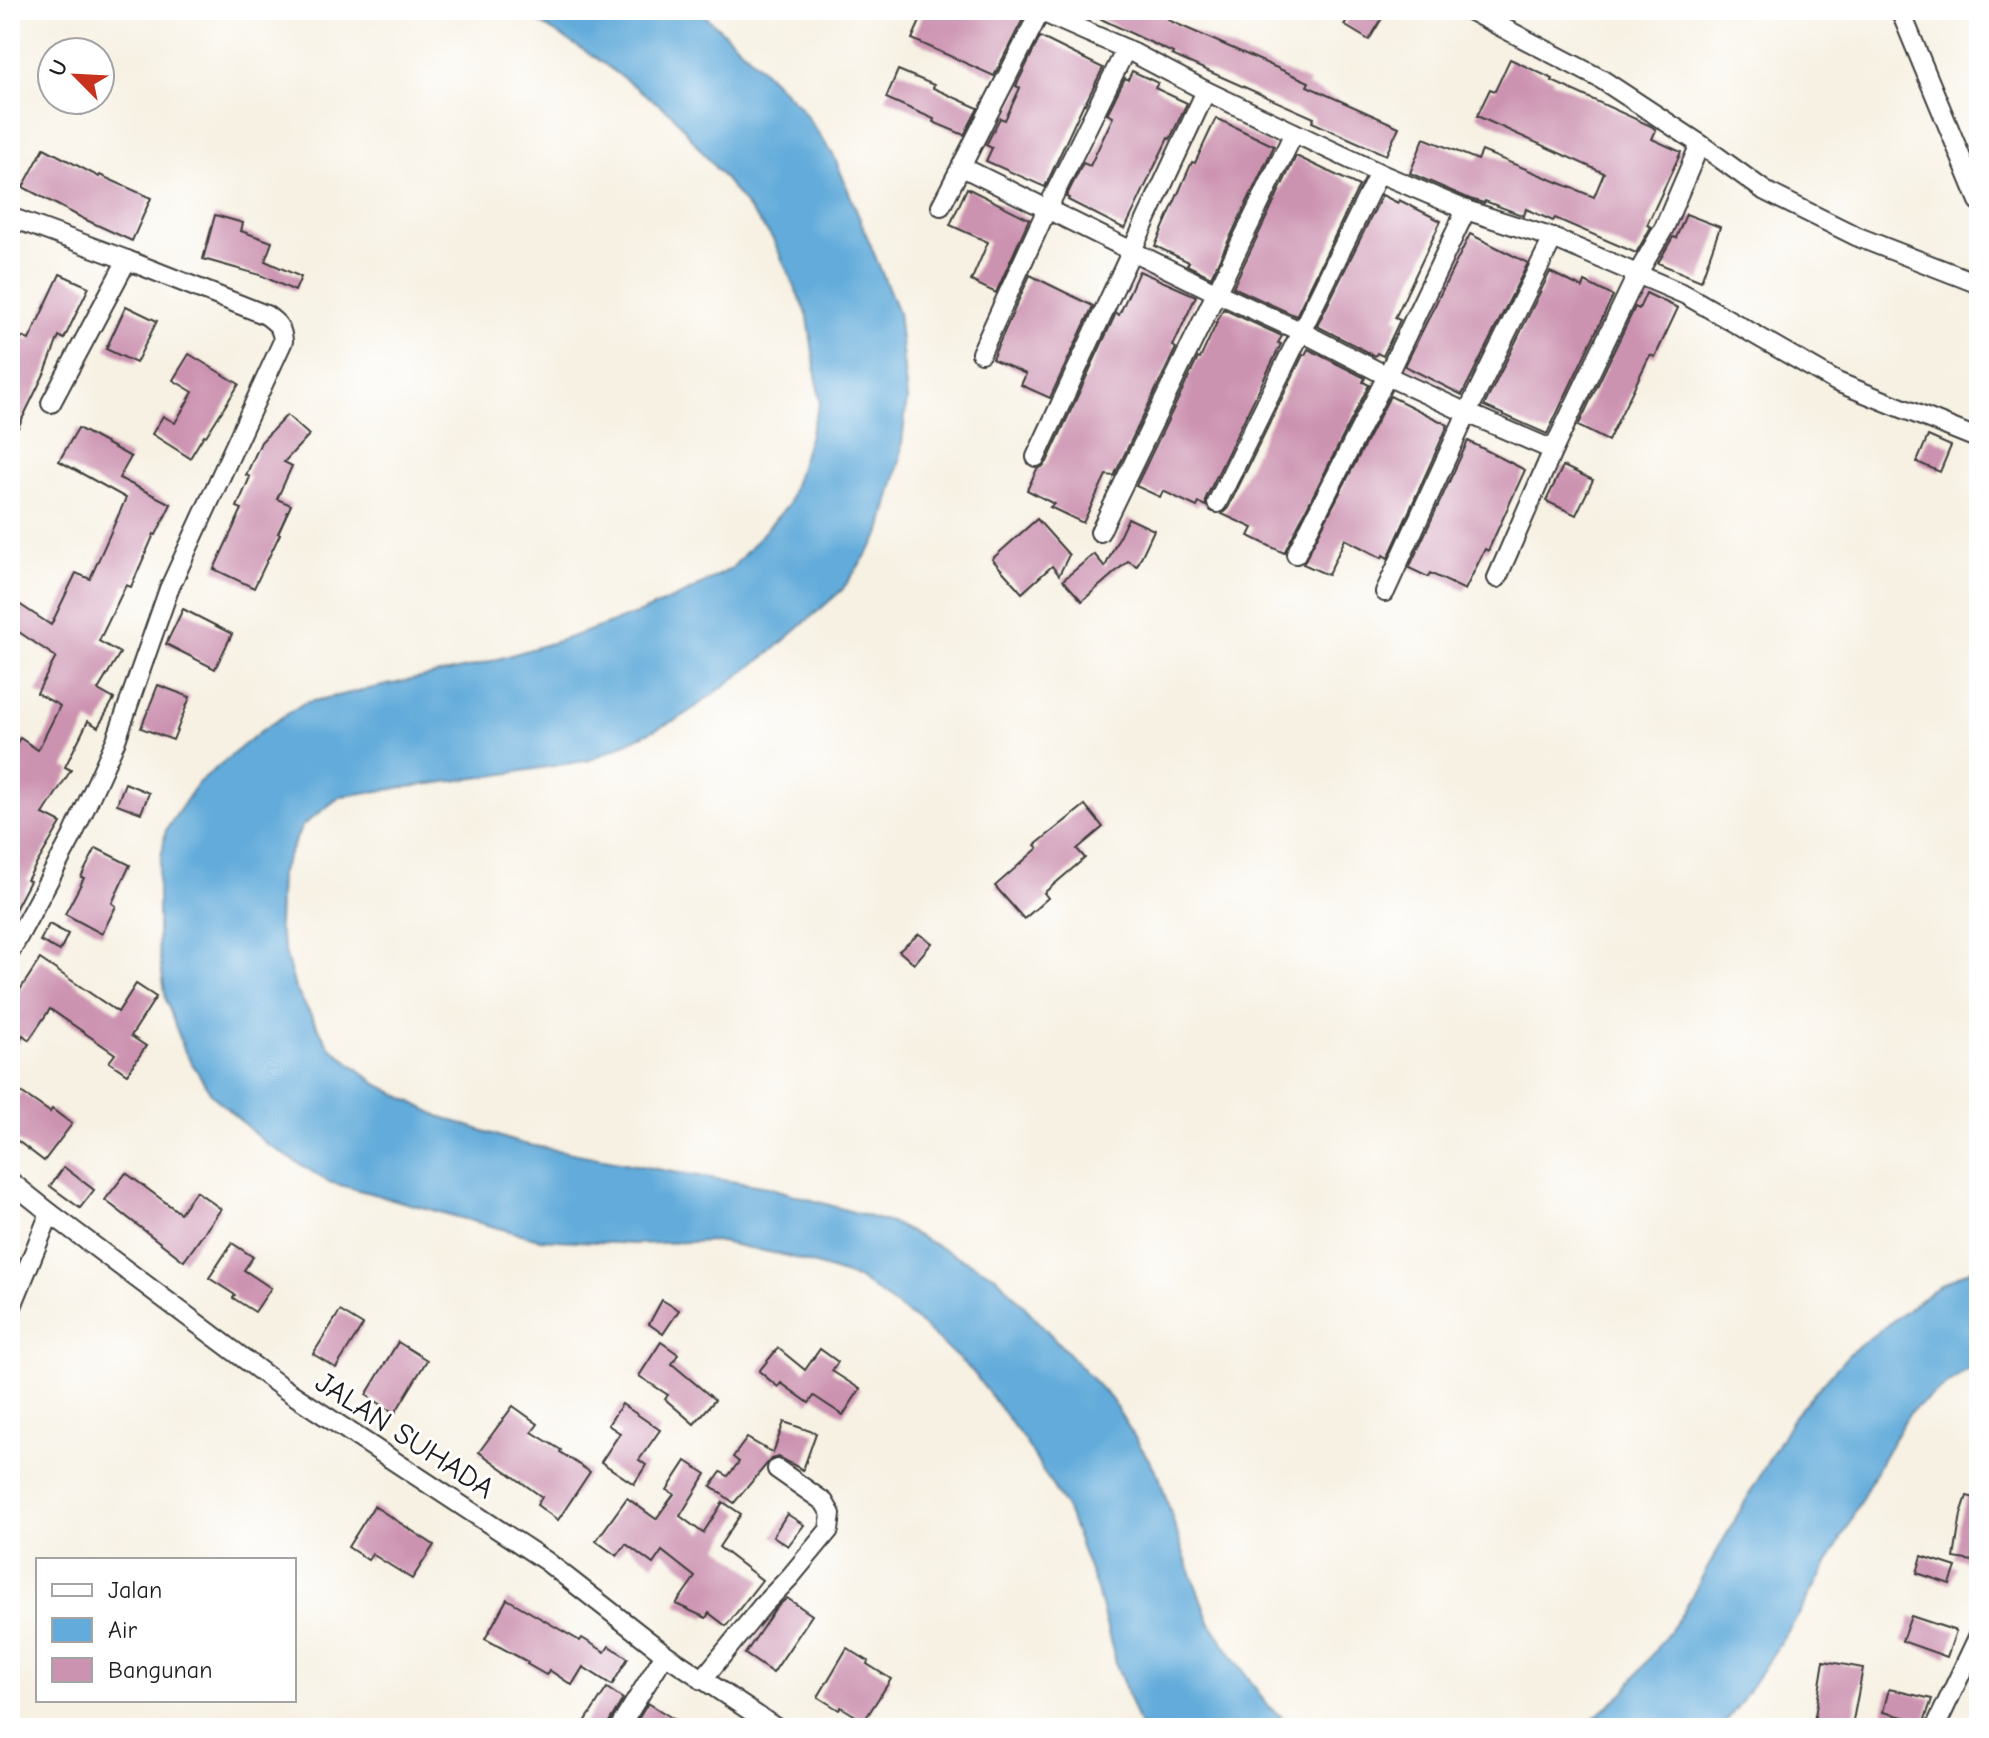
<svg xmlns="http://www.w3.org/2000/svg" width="1989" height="1738" viewBox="0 0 1989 1738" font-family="'Comic Neue',sans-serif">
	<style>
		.water { fill: #62abda; stroke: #3f647b; stroke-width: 2 }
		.building { fill: #cc93b0 }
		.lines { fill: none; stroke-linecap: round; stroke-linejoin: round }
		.minor-casing { stroke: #3d3c3a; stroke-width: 22 }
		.minor { stroke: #fff; stroke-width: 18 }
		.labels { text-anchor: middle; stroke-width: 6; stroke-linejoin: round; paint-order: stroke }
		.street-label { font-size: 30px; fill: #1c1c1c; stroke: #fff }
	</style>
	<rect width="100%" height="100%" fill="#fff"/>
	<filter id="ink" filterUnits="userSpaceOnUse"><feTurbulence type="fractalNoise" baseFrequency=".0125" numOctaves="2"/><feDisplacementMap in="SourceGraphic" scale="16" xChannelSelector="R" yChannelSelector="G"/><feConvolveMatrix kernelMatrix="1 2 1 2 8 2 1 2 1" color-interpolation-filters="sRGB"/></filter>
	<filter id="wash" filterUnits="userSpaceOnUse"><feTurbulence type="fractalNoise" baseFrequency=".006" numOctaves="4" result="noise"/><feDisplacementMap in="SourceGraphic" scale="32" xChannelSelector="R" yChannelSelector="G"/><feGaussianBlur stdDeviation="1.8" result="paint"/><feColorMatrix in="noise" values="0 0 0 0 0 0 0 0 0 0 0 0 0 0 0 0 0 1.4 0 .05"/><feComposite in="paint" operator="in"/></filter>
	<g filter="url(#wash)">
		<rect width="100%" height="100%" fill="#f7f1e3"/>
		<!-- water -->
		<g class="water">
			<path d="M519,10H699L749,56L800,107L834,156L898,312L907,399L900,460L880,535L842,590L770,653L680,718L590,760L498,775L341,796L302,826L280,874L278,926L295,988L329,1046L377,1084L439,1116L519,1143L673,1172L768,1187L894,1224L996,1276L1111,1399L1159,1476L1184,1555L1210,1623L1268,1706L1296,1728H1142L1139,1724L1117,1667L1097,1590L1067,1510L1024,1440L972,1371L918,1322L859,1279L788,1256L715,1241L634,1244L539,1239L329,1182L264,1142L212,1095L185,1052L166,1000L158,945V875L166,830L198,783L262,730L304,703L471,667L568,638L642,612L688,592L732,568L788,505L820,402L808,317L773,239L672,114L596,58Z"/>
			<path d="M1979,1265V1365L1966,1371L1910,1412L1883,1457L1848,1526L1800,1613L1741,1702L1721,1728H1582L1624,1692L1681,1615L1793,1417L1850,1353L1940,1285Z"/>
		</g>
		<g id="blocks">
			<!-- building -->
			<g class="building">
				<path d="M925,10H1025L1026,13L994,76L912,39Z"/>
				<path d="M1082,10H1152L1169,18L1168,20L1309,82L1307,86L1399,127L1386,155L1312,122L1314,118L1172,55L1173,53Z"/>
				<path d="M1353,10H1387L1369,40L1344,25Z"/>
				<path d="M1040,37L1103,68L1085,104L1084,103L1045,187L986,161L992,148L986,145L1000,118L1005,120L1020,88L1016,86Z"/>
				<path d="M1510,59L1553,79L1552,81L1651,126L1656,130L1652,139L1681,152L1647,225L1651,227L1636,253L1555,218L1553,221L1526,209L1524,216L1485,201L1484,203L1470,199L1410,173L1424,138L1478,160L1482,151L1594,197L1604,173L1477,116L1490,89L1495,91Z"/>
				<path d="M898,70L934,85L933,88L978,108L964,135L933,122L934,119L886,98Z"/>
				<path d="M1132,71L1158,83L1155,88L1187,103L1170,139L1168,138L1125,229L1068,200L1069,198L1066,197L1083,163L1090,166L1113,117L1107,114L1125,78L1128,80Z"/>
				<path d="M1216,118L1274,146L1211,277L1187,265L1189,262L1155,246L1192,162L1195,163Z"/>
				<path d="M44,148L99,177L100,175L151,198L132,241L84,219L23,187Z"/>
				<path d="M1296,156L1359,186L1296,316L1233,287Z"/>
				<path d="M967,188L1029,219L996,293L971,281L988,242L950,225Z"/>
				<path d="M1382,195L1398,203L1399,200L1441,221L1395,318L1400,320L1383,356L1377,353L1375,356L1317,326Z"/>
				<path d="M1686,214L1720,227L1701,281L1658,263L1673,237L1676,238Z"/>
				<path d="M215,215L243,223L241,231L272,242L265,261L301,277L295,291L260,275L203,259Z"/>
				<path d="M1470,234L1528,263L1462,395L1405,366Z"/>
				<path d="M1139,271L1196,296L1173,346L1176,348L1114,476L1106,475L1083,523L1050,507L1054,504L1027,490L1037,469L1042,467L1047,462L1116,313L1119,315Z"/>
				<path d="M1550,272L1583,288L1585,282L1613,296L1547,434L1484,406Z"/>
				<path d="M60,274L89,287L64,339L59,336L46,370L10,444V366L22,337L29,340Z"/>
				<path d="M1030,275L1093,306L1050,398L1021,385L1026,374L992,359Z"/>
				<path d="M1646,293L1678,308L1655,357L1650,355L1608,441L1578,426L1635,307L1639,309Z"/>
				<path d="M126,306L157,321L136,363L106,349Z"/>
				<path d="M1223,309L1282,336L1278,343L1281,344L1206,498V506L1199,503L1197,507L1163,491L1160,497L1136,486L1198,358L1200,359Z"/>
				<path d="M1308,349L1365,378L1363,382L1369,385L1284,553L1249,536L1253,528L1222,514L1228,508L1303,355H1305Z"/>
				<path d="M189,354L239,384L206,436L204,435L190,458L152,434L163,416L175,423L193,392L173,380Z"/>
				<path d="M1390,396L1448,425L1388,558L1383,555L1382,558L1345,539L1328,575L1303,564Z"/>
				<path d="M287,415L309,435L284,462L292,466L277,499L291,505L278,533L280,534L254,588L214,569L242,509L237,507L250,477L246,475L261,442Z"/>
				<path d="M78,428L131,457L119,478L171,504L156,535L154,534L131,587L126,585L99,641L120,653L98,690L114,699L98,727L88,721L65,767L71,770L43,814L61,823L27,880L30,881L10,919V753L20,738L38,750L60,706L37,693L56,657L10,626V617L19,604L51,625L76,573L90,579L126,498L59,461Z"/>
				<path d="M1928,436L1951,446L1940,472L1917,462Z"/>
				<path d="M1468,441L1525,470L1488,551L1485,549L1465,590L1430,573L1428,577L1409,568Z"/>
				<path d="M1563,466L1593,480L1576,515L1546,501Z"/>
				<path d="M1128,518L1154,530L1137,566L1128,561L1082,601L1063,580L1094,554L1105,567Z"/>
				<path d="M1037,519L1069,555L1059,575L1052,566L1022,593L992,559Z"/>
				<path d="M183,609L232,634L215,669L166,644Z"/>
				<path d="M158,685L190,697L173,740L141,728Z"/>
				<path d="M125,783L149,793L141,813L117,804Z"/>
				<path d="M1085,805L1103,827L1077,849L1085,858L1044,893L1048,898L1024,919L995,886L1038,848L1035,845Z"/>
				<path d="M96,848L130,865L112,903L116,906L102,934L65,914L84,878L81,877Z"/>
				<path d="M49,924L68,934L60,951L40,941Z"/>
				<path d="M919,934L932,943L914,964L899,951Z"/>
				<path d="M40,959L118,1012L136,984L156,997L131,1036L146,1046L127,1074L109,1062L115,1054L50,1009L29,1040L23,1035L10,1055V992L16,996Z"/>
				<path d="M21,1092L50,1112L52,1109L72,1124L44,1161L10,1135V1108Z"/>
				<path d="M64,1167L94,1190L80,1208L50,1186Z"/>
				<path d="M126,1173L180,1213L196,1191L221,1209L184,1261L105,1200Z"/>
				<path d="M232,1243L253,1257L244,1270L271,1288L255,1312L233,1298L235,1295L209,1278Z"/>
				<path d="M662,1300L679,1310L663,1334L649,1324Z"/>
				<path d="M340,1311L363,1325L336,1368L313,1354Z"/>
				<path d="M398,1342L427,1360L395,1413L366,1395Z"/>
				<path d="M661,1342L678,1354L672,1364L715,1400L694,1424L665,1399L668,1395L639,1376Z"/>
				<path d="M778,1348L805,1370L820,1349L838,1362L832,1371L860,1389L843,1415L814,1396L809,1403L781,1383L778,1387L759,1371Z"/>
				<path d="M622,1404L660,1430L639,1460L646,1465L634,1484L601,1462L620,1433L608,1425Z"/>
				<path d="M513,1406L538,1424L532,1432L561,1450L560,1452L590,1472L558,1520L537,1505L542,1497L479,1452Z"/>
				<path d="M784,1422L816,1433L803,1470L779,1457L771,1459L734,1503L711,1486L721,1472L728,1476L739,1462L733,1457L747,1438L773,1453Z"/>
				<path d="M686,1461L706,1474L680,1516L703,1533L723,1502L741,1514L719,1547L762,1580L726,1626L709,1613L706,1618L676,1604L695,1577L662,1551L653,1564L626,1544L617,1556L596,1541L627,1498L656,1519L674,1494L667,1490Z"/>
				<path d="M1967,1496L1979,1499V1562L1954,1558L1961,1514Z"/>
				<path d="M374,1506L434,1545L412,1579L372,1554L368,1560L348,1547Z"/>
				<path d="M787,1514L804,1525L788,1546L773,1536Z"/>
				<path d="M1922,1556L1956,1567L1950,1584L1917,1573Z"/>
				<path d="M787,1598L812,1615L773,1673L745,1654L775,1609Z"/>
				<path d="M507,1599L580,1641L582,1638L605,1652L609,1646L628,1658L612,1685L583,1667L572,1685L549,1670L546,1675L527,1664L528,1662L485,1639Z"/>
				<path d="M1911,1616L1956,1631L1947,1657L1902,1641Z"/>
				<path d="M847,1648L868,1661L867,1664L891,1679L864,1721L841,1707L839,1710L818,1697Z"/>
				<path d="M1824,1661L1863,1668L1852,1726L1814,1722Z"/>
				<path d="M607,1688L623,1699L609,1722L607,1728H581Z"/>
				<path d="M1889,1689L1932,1699L1924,1722L1883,1712Z"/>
				<path d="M648,1703L688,1728H633Z"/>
			</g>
		</g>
	</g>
	<g filter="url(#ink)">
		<use href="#blocks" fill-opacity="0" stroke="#3d3c3a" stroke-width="2"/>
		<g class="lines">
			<!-- minor casing -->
			<g class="minor-casing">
				<g id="minor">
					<path d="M1037,10L1126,49L1206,91L1379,173L1466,210L1553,238L1686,295L1837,382L1979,439"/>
					<path d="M1469,10L1601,79L1700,144L1765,191L1858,237L1979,284"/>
					<path d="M1900,10L1979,201"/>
					<path d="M962,167L1215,292L1302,332L1387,376L1467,413L1553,450"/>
					<path d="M941,206L1040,12"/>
					<path d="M10,217L127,260L266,315C277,323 282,327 283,341L169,589L116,740L72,837L10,952"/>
					<path d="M981,353L1047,209L1126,49"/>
					<path d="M51,403L127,260"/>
					<path d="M1036,457L1206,91"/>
					<path d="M1217,503L1379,173"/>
					<path d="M1100,532L1294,133"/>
					<path d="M1296,554L1387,376L1466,210"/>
					<path d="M1497,578L1553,450L1638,273L1664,228L1700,144"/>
					<path d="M1385,592L1467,413L1553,238"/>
					<path d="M10,1181L50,1213L283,1388L546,1561L665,1654L776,1728"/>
					<path d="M10,1311L50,1213"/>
					<path d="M702,1680L763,1605L790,1577L829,1530L831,1514L824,1502L777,1469"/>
					<path d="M619,1728L665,1654"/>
					<path d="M1935,1728L1979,1635"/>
				</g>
			</g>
			<!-- minor -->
			<use href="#minor" class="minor"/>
		</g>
	</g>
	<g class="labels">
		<!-- street labels -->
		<g class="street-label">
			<text transform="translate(405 1435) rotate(33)" y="10">JALAN SUHADA</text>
		</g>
	</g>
	<!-- margin -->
	<rect width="1989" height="1738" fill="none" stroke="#fff" stroke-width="40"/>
	<!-- legend -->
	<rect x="36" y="1558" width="260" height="144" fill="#ffffff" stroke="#a4a4a4" stroke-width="2"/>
	<rect x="52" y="1584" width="40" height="12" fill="#ffffff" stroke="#a4a4a4" stroke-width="2"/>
	<text x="108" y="1598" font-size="24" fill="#1c1c1c">Jalan</text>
	<rect x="52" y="1618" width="40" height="24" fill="#62abda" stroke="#a4a4a4" stroke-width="2"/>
	<text x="108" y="1638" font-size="24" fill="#1c1c1c">Air</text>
	<rect x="52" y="1658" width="40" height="24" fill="#cc93b0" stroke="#a4a4a4" stroke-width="2"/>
	<text x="108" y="1678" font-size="24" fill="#1c1c1c">Bangunan</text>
	<!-- north arrow -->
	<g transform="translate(76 76) rotate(294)"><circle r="38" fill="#ffffff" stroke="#a4a4a4" stroke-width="2"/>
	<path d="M0-6L14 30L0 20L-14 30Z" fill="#c8321e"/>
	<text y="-12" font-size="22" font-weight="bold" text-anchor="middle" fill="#1c1c1c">U</text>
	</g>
</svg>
